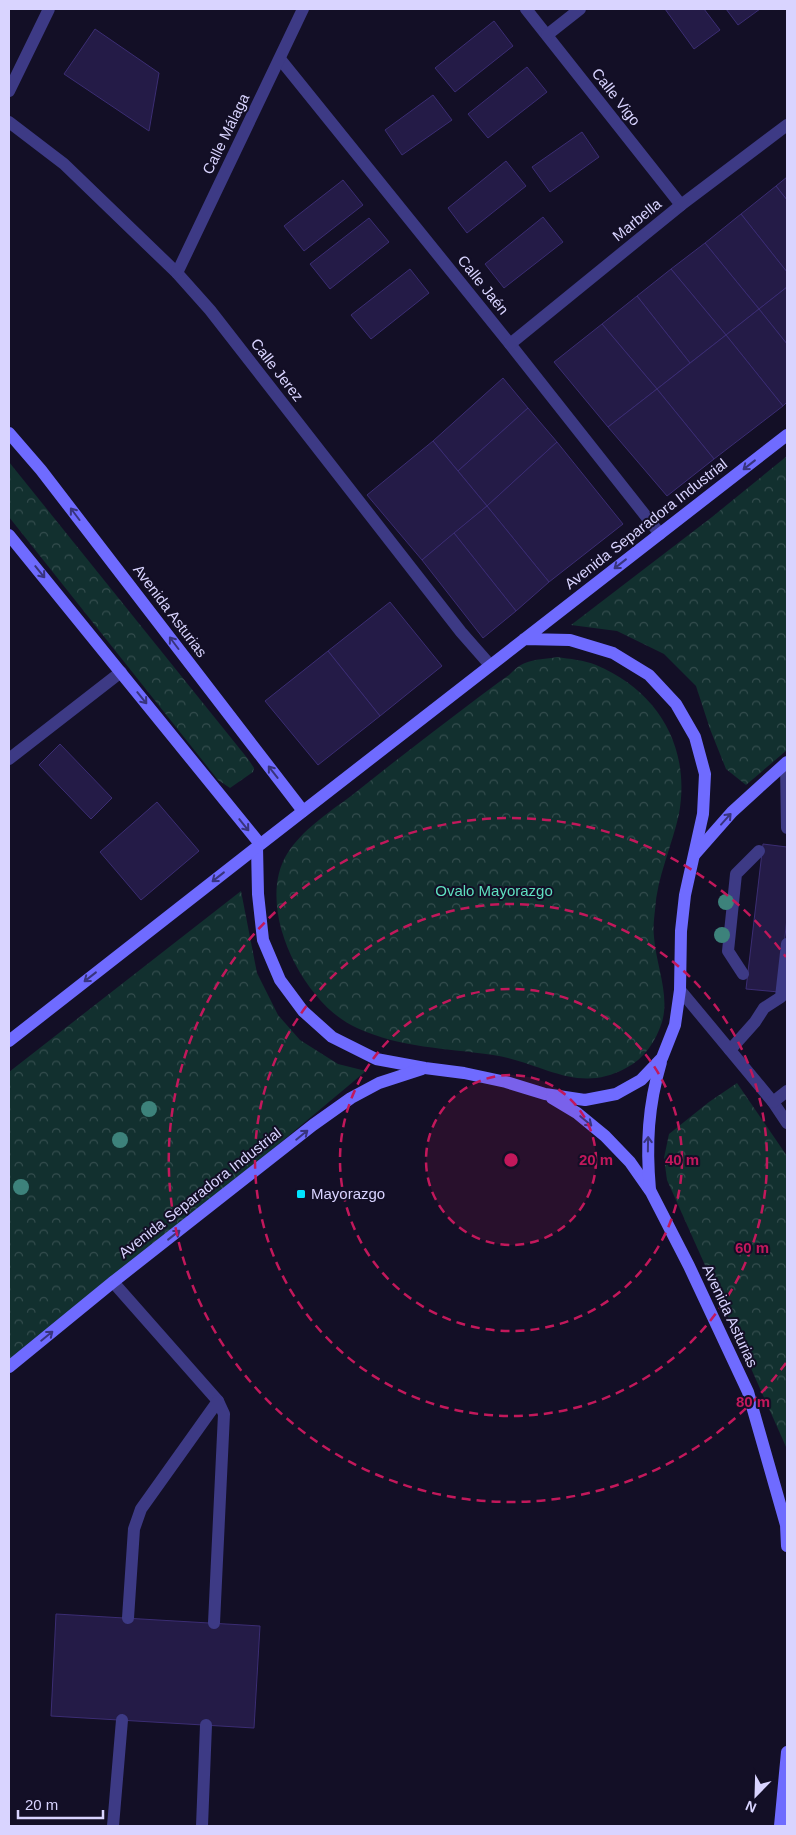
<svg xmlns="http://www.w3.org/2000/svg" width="796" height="1835" viewBox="0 0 796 1835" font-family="Arial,sans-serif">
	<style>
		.forest { fill: url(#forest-crowns) }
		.building { fill: #241b47; stroke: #3b2d73 }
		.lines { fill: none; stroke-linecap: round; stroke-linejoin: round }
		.lane { stroke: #3d3a85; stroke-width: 12 }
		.street { stroke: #3d3a85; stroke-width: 12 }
		.secondary { stroke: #6f6bff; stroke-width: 12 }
		.tree { fill: #3d827b }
		.oneway { stroke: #38347d }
		.ring { fill: none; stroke: #c2185b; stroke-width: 2.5; stroke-dasharray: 9 6 }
		.poi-dot { fill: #00e5ff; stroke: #130f26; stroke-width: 2 }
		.labels { text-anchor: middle; stroke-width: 4; stroke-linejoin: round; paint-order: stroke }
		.street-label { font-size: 15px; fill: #d9d4ff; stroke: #130f26 }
		.park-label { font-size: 15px; fill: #5fe0c0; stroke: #130f26 }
		.poi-label { font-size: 15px; fill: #d9d4ff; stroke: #130f26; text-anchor: start }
		.centre { fill: #c2185b; stroke: #130f26; stroke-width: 2.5 }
		.ring-label { font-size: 15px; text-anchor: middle; font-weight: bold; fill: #c2185b; stroke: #130f26; stroke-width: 4; stroke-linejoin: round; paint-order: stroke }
	</style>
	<defs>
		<pattern id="forest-crowns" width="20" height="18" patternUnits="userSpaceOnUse" patternTransform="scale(1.25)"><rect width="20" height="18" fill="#12302f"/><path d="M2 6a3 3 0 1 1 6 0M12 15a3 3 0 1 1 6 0" fill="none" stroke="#344d4e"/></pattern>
	</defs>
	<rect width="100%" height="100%" fill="#130f26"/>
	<!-- forest -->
	<g class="forest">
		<path d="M787,456V750L746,785L726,769L710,729L696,686L664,654L617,631L571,625L712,517Z"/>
		<path d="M9,462L248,759L254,768L253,772L230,788L218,780L9,517Z"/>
		<path d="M557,657C570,659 584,660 596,665C658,691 691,747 679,814C672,846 657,877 655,910C654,919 653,928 654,937C656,965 670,995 662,1022C656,1041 644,1059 626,1068C577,1095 542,1062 493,1055C446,1048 400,1048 357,1028C304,1005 254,908 287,854C302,830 328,813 351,796C391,764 431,733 471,703C484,693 496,684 509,675C513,671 519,665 525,663C534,659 547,659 557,657Z"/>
		<path d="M241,891L257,973L278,1015L300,1040L338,1064L366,1071L67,1321L9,1367V1072Z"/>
		<path d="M737,1083L787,1156V1449L667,1180L664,1158L669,1134L709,1102Z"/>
	</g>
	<!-- building -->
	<g class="building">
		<path d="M665,9H704L720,30L694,49Z"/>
		<path d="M726,9H760L738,25Z"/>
		<path d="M494,21L513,46L455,92L435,68Z"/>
		<path d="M95,29L159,73L149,131L64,74Z"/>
		<path d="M527,67L547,92L488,138L468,114Z"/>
		<path d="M433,95L452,120L402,155L385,130Z"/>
		<path d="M582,132L599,157L550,192L532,167Z"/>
		<path d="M506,161L526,186L467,233L448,208Z"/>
		<path d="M787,177V200L776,186Z"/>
		<path d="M343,180L363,205L304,251L284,226Z"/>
		<path d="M776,186L787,200V272L741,214Z"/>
		<path d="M741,214L787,272V287L759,309L705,243Z"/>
		<path d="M543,217L563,242L504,288L485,264Z"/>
		<path d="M369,218L389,242L330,289L310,264Z"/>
		<path d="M705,243L759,309L726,335L671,269Z"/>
		<path d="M410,269L429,293L371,339L351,315Z"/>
		<path d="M671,269L726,335L690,363L637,296Z"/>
		<path d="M787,287V344L759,309Z"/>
		<path d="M637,296L690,363L657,389L602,324Z"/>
		<path d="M759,309L787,344V402L783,406L726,335Z"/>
		<path d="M602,324L657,389L608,427L554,362Z"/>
		<path d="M726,335L783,406L714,459L657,389Z"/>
		<path d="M503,378L528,408L458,471L433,441Z"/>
		<path d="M657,389L714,459L667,496L608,427Z"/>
		<path d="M528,408L557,442L487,506L458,471Z"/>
		<path d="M433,441L487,506L422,560L367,495Z"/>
		<path d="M557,442L623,524L549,582L487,506Z"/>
		<path d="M487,506L549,582L516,611L454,533Z"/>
		<path d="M454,533L516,611L483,638L422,560Z"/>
		<path d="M390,602L442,666L380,716L328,651Z"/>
		<path d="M328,651L380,716L318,765L265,701Z"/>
		<path d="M60,744L112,798L91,819L39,765Z"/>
		<path d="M157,802L199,851L141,900L100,852Z"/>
		<path d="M763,844L787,847V918L779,992L746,989Z"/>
		<path d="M56,1614L260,1626L254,1728L51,1716Z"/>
	</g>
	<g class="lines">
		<!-- lane -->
		<g class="lane">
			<path d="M786,764L787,828"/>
			<path d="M743,974L728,951L736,874L759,851"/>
			<path d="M730,1050L755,1022L764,1008L781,997L787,944"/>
			<path d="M113,1282L218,1401L224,1414L214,1623"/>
			<path d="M128,1618L134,1529L141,1509L218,1401"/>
			<path d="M113,1826L122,1720"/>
			<path d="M202,1826L206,1725"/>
		</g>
		<!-- street -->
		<g class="street">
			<path d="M526,9L681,205"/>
			<path d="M547,35L580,9"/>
			<path d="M280,59L510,344L660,534"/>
			<path d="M9,91L49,9"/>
			<path d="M9,122L64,164L177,273L210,310L461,632L490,665"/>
			<path d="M177,273L303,9"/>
			<path d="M510,344L681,205L787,125"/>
			<path d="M9,759L121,672"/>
			<path d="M680,990L773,1102L787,1123"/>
			<path d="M773,1102L787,1091"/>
		</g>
		<!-- secondary -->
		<g class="secondary">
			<path d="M9,433L41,470L303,811"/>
			<path d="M9,535L260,844"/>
			<path d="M524,639L570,640L613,653L649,675L676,704L695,737L705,774L703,814L685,895L681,931L680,990L675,1025L662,1058L641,1080L616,1094L585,1100L545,1094L506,1082L464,1073L425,1068L376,1059L332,1037L303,1011L280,980L263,940L258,894L257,847L787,435"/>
			<path d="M695,854L732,812L787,762"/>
			<path d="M9,1041L257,847"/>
			<path d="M552,1098L577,1113L605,1136L630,1162L651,1192L689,1266L748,1392L786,1525L787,1546"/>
			<path d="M650,1190C646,1144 648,1106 661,1062"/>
			<path d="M9,1367L113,1282L313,1125L351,1098L379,1083L422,1069"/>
			<path d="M780,1826L787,1752"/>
		</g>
	</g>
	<!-- trees -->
	<g class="tree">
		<circle cx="726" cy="902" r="8"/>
		<circle cx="722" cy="935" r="8"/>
		<circle cx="149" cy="1109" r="8"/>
		<circle cx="120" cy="1140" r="8"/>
		<circle cx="21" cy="1187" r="8"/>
	</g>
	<!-- one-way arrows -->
	<defs><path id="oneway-shaft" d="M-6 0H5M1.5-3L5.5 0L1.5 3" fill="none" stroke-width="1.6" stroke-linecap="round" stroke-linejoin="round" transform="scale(1.25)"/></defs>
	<g class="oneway">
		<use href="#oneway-shaft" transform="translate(749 465) rotate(142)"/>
		<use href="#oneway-shaft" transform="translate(75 514) rotate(-127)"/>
		<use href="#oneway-shaft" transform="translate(620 564) rotate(142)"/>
		<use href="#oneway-shaft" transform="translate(40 572) rotate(51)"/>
		<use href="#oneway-shaft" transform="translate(174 643) rotate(-127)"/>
		<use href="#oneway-shaft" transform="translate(142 698) rotate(51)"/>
		<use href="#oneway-shaft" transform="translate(273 772) rotate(-128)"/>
		<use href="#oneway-shaft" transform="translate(726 819) rotate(-48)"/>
		<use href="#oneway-shaft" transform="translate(244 825) rotate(51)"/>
		<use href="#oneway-shaft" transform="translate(218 877) rotate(142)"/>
		<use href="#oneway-shaft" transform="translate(90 977) rotate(142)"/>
		<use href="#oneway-shaft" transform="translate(586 1121) rotate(40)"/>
		<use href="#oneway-shaft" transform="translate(302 1135) rotate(-39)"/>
		<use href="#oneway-shaft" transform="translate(648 1144) rotate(-89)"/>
		<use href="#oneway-shaft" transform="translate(174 1235) rotate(-38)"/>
		<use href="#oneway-shaft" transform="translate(47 1336) rotate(-39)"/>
	</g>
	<!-- distance rings -->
	<circle cx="511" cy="1160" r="85" fill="#c2185b" fill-opacity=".12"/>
	<g class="ring">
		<circle cx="511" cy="1160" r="85"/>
		<circle cx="511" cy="1160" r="171"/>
		<circle cx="511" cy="1160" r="256"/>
		<path d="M786 1363A342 342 0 1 1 786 957"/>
	</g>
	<!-- markers -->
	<rect class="poi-dot" x="296" y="1189" width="10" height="10" rx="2.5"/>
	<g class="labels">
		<!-- street labels -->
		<g class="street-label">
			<text transform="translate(616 97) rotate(52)" y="5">Calle Vigo</text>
			<text transform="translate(226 134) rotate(-64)" y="5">Calle Málaga</text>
			<text transform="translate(637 220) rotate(-39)" y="5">Marbella</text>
			<text transform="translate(483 285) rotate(51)" y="5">Calle Jaén</text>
			<text transform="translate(277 370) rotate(52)" y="5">Calle Jerez</text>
			<text transform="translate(646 524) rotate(-38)" y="5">Avenida Separadora Industrial</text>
			<text transform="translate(170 611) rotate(53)" y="5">Avenida Asturias</text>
			<text transform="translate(200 1193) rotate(-38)" y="5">Avenida Separadora Industrial</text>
			<text transform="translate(730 1316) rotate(65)" y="5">Avenida Asturias</text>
		</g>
		<!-- park labels -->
		<g class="park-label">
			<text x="494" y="896">Ovalo Mayorazgo</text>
		</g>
		<!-- poi labels -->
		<g class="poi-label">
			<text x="311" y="1199">Mayorazgo</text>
		</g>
	</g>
	<circle cx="511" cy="1160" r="8" class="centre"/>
	<g class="ring-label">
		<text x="596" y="1165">20 m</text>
		<text x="682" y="1165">40 m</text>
		<text x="752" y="1253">60 m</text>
		<text x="753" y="1407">80 m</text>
	</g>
	<!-- border -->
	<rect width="796" height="1835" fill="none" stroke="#d9d4ff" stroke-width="20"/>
	<!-- north arrow -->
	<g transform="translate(756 1795) rotate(203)" stroke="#130f26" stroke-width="4" paint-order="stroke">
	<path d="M0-4L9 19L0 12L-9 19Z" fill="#d9d4ff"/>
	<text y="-8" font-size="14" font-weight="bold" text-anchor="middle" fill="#d9d4ff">N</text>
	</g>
	<!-- scale -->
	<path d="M18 1810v8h85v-8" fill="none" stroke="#d9d4ff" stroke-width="2.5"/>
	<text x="25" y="1810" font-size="15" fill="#d9d4ff" stroke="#130f26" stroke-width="4" paint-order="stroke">20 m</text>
</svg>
